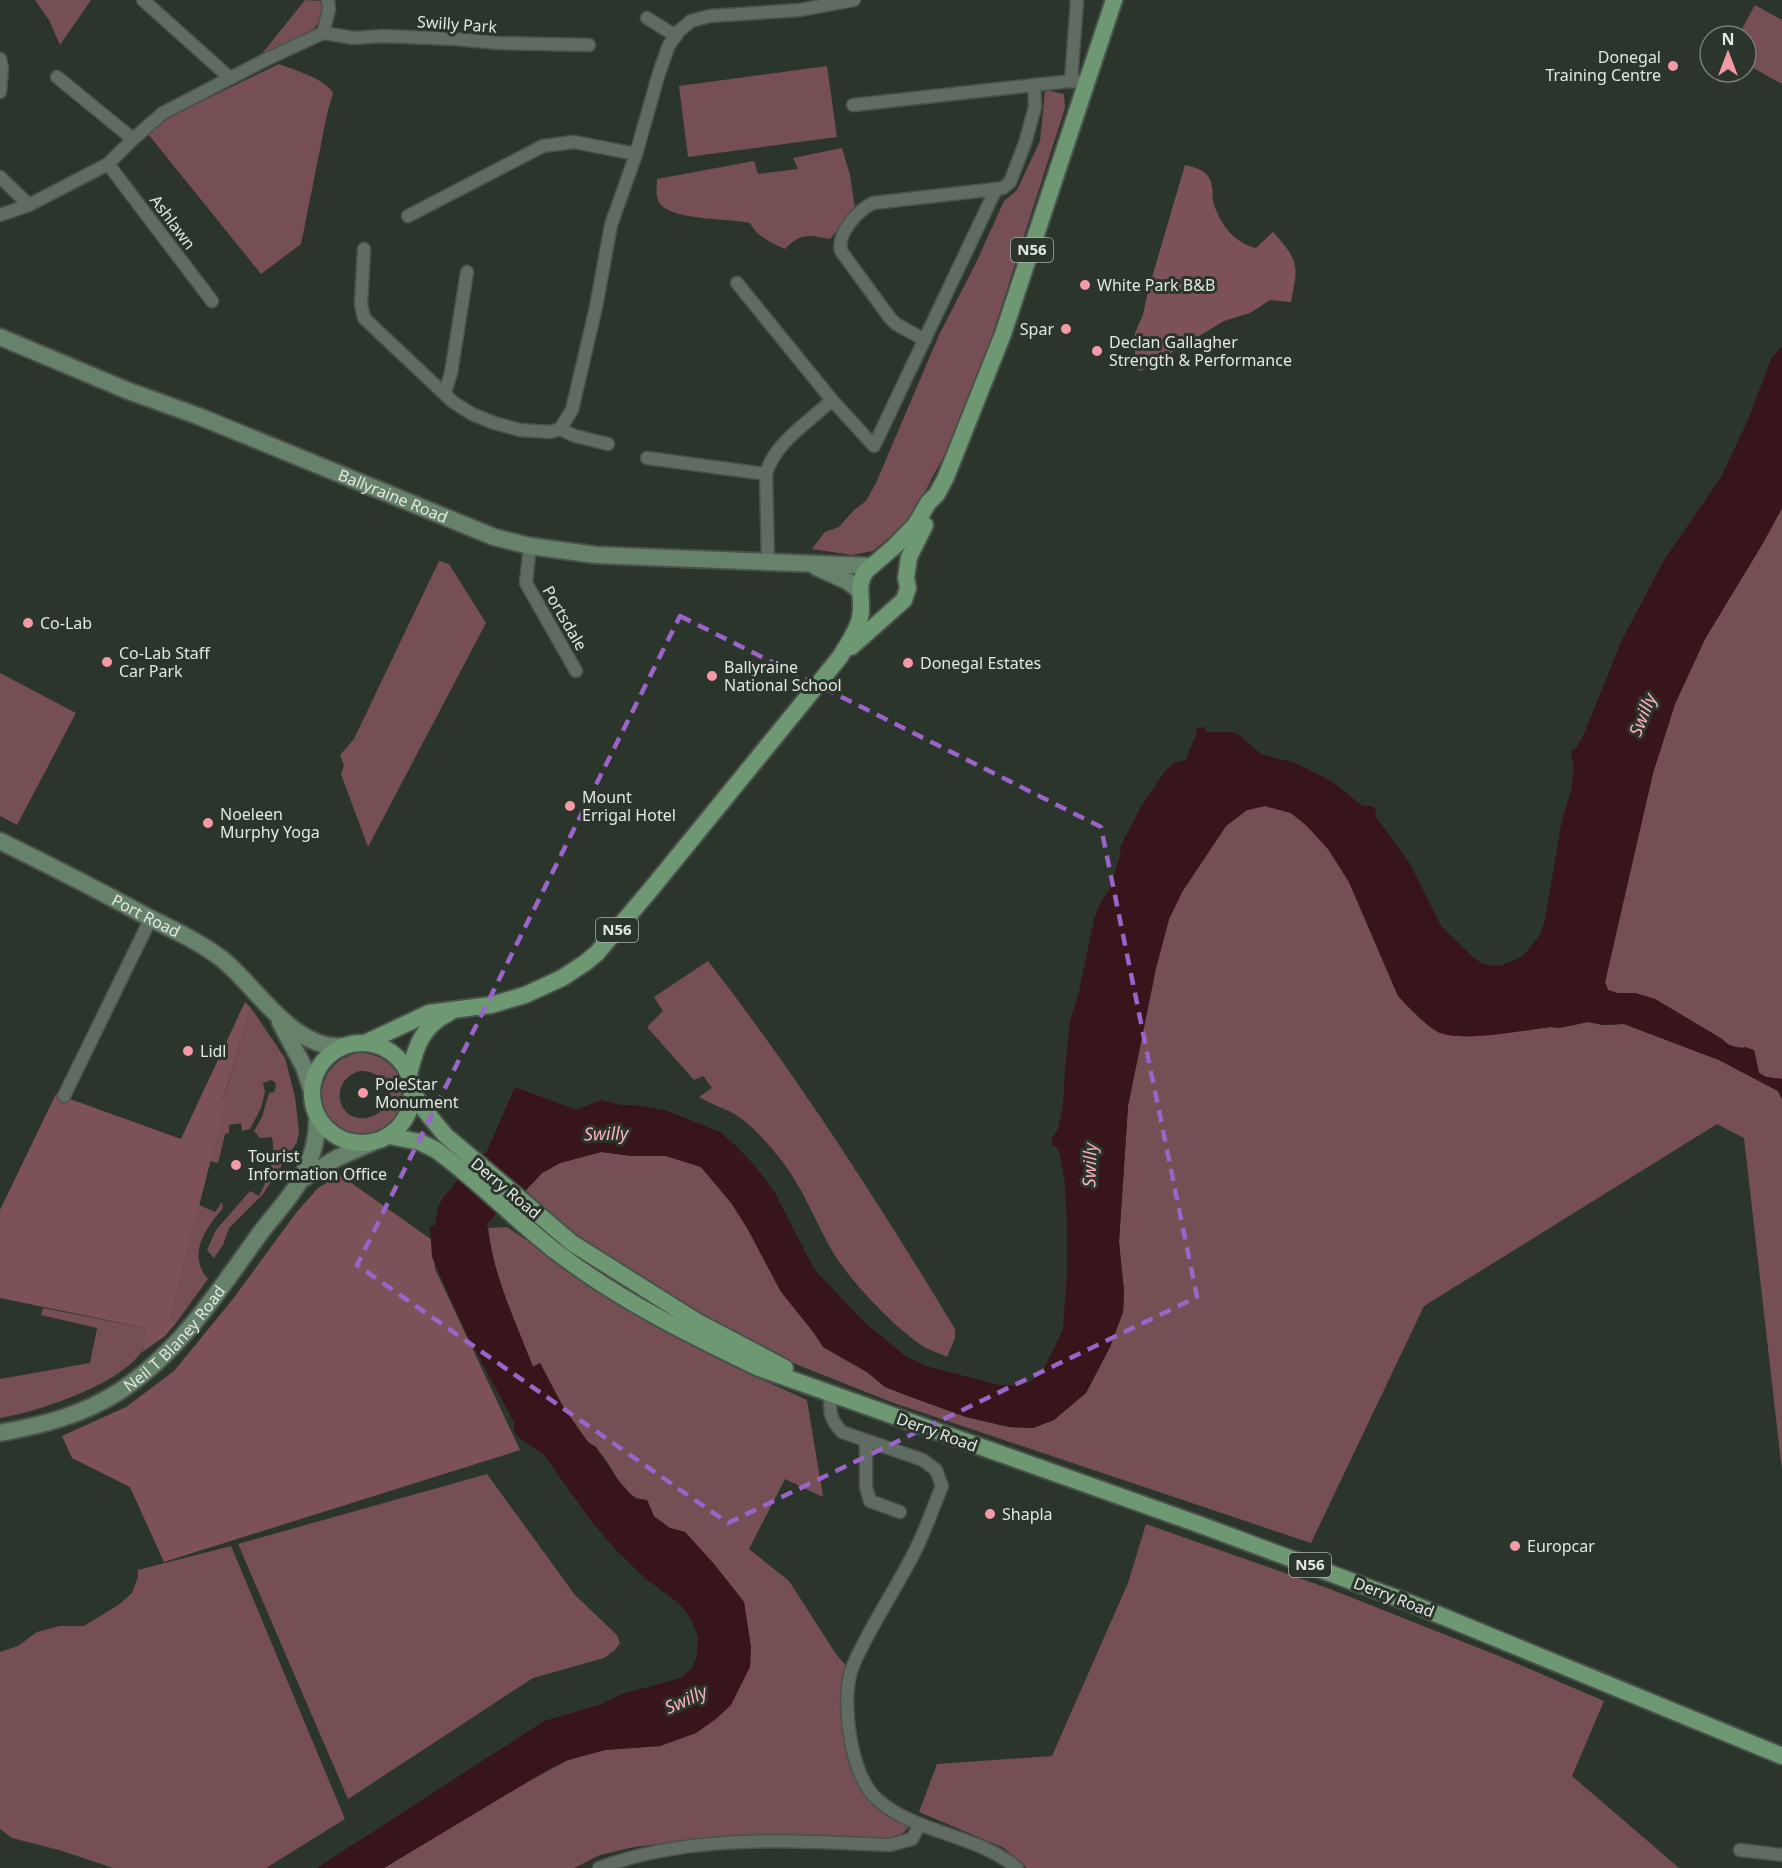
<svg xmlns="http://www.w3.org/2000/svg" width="1782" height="1868" viewBox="0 0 1782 1868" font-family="'Noto Sans',sans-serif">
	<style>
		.green { fill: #764f54; fill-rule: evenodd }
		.forest { fill: #7c5258 }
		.water { fill: #38141b }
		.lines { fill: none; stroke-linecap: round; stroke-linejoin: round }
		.minor-casing { stroke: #49514a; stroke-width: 15 }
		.secondary-casing { stroke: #49514a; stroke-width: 20 }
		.primary-casing { stroke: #49514a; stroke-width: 20 }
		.minor { stroke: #606b61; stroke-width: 12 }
		.secondary { stroke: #67826a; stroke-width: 16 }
		.primary { stroke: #6e9872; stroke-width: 16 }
		.marked { fill: none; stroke: #9a64c9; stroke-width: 4.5; stroke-dasharray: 12 8; stroke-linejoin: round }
		.poi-dot { fill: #f39aa7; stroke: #2c352c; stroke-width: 2 }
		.labels { text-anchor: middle; stroke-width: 6; stroke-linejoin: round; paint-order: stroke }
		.shield { fill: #2c352c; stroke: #abb2ab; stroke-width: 1.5 }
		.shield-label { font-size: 15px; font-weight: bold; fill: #e1e7e1 }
		.street-label { font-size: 16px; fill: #e1e7e1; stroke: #2c352c }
		.poi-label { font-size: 16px; fill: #e1e7e1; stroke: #2c352c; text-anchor: start }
		.water-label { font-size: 18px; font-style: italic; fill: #fbb1bb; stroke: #2c352c }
	</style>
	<rect width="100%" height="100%" fill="#2c352c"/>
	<!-- green -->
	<g class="green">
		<path d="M35,0H91L60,45L49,20Z"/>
		<path d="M305,0L323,1C323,6 324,12 322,16C313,40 278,50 257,60Z"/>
		<path d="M1755,5L1782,20V84L1748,65L1755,51L1746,46V36H1738Z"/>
		<path d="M279,64C294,70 326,79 333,93L327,114L301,244L261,274L148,134L163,120Z"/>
		<path d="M827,66L837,137L688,157L679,86Z"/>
		<path d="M1045,90L1064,94L1065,108L991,339L951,444L935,472L911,520L873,551L852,555L812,549L825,532L839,527L854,510L866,501L876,483L939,335L975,265L1004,201L1017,190L1040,141Z"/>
		<path d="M842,148L850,175L855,209L830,239C810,235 801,232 785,249C773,244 756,236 750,223C730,218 669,221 659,202C655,194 657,187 657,179L754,161L758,174L798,169L793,158Z"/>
		<path d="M1782,508V1079L1766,1077L1759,1073L1754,1050L1728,1045L1722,1039L1655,999L1635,993H1618L1608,990L1605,982L1653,773L1675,704L1705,639L1763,543Z"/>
		<path d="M439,561L449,564L486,623L368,847L341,774L344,765L340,755L354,739Z"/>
		<path d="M0,673L76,713L17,825L0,816Z"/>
		<path d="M1265,806L1291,813L1307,826L1328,849L1349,882L1398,996L1461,1036L1551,1027L1559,1028L1588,1022L1603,1025L1624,1024L1719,1060L1778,1091L1782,1099V1471L1744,1138L1717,1124L1424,1306L1311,1543L891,1402L798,1365L713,1320L626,1271L544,1210L526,1190L542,1173L560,1163L601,1152L632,1156H666L701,1167L732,1204L823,1347L867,1372L885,1387L966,1417L1009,1427L1033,1428L1053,1420L1086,1393L1110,1347L1123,1312L1124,1292L1119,1242L1128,1106L1156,968L1169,919L1182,892L1226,826L1247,810Z"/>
		<path d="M708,961C798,1077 879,1203 955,1329V1338L947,1357C940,1354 933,1351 926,1348C896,1330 848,1279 831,1249C815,1220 802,1187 782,1161C767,1142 746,1117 724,1109C715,1105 708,1102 699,1097L712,1088L703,1076L694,1080L647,1027L663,1011L654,997Z"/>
		<path d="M251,1008L285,1058L295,1097L299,1131L297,1142L263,1194L229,1228L223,1245L214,1258L207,1250L216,1230L250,1191L259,1196C269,1176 276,1159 272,1137L260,1138L254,1131L262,1117L269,1093L274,1092L276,1087L275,1082L271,1080L263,1083L265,1092L261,1108L250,1129L242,1131L241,1123L229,1125V1133L225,1134L218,1163L209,1161L226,1100L223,1099Z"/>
		<path d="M358,1053C414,1053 419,1129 367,1135C315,1140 303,1065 358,1053ZM360,1071C393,1070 397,1114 366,1118C336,1122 329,1079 360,1071Z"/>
		<path d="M222,1202L223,1208C205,1229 187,1255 208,1279L176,1323L171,1316L199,1205L215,1212Z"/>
		<path d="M507,1227L643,1319L732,1366L807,1400L823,1497L785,1479L749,1549L789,1581L836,1654L847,1667L842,1682V1704L857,1780L873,1804L911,1823C905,1834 899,1836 888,1838L714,1837L634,1847L600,1855L574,1868H384L509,1792L568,1760L605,1750L660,1746L696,1733L751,1648L744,1602L714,1564L685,1532L670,1528L654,1516L647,1500C622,1498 617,1474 603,1456C598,1450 591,1446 586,1440C568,1417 554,1390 540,1363L533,1367C516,1323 493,1276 488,1228Z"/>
		<path d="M43,1308L146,1328L142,1344L144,1347C127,1383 37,1412 0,1418V1379L90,1363L97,1328L41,1315Z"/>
		<path d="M487,1474L575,1595L617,1635L620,1643L614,1651L604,1658L533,1678L348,1799L238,1544Z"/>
		<path d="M1146,1524L1330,1589L1504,1658L1604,1701L1572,1776L1679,1868H1027L1004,1848L919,1812L937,1764L1052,1756L1128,1583Z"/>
		<path d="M231,1546L345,1819L266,1868H113L59,1850L12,1838L0,1829V1652L18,1646L37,1632L60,1626H84L120,1604L132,1593L138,1577V1570Z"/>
	</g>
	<!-- forest -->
	<g class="forest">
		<path d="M1185,165C1198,168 1210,171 1212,187C1213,192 1212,197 1213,201C1219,223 1234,243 1256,248L1273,232C1300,262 1298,265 1291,302L1270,300L1250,313L1224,321L1141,371L1135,368V333L1143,315L1148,291Z"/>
		<path d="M245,1002L251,1008L223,1098L226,1100L171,1316L176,1323L165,1336L141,1353L144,1347L142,1344L146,1328L0,1298V1210L56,1094L181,1139Z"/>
		<path d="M340,1175L432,1240L435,1269L520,1450L164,1562L130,1487L72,1458L62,1436L126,1407L174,1371L233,1299L296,1213L318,1188Z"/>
	</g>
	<!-- water -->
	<path class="water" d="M1782,346V508L1763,543L1705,639L1675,704L1653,773L1605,982L1608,990L1617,993H1635L1655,999L1722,1039C1728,1045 1737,1050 1745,1047L1754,1050L1759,1073L1766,1077L1782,1079V1099L1778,1091L1719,1060L1624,1024L1603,1025L1588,1022L1559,1028L1551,1027C1525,1030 1458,1044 1436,1031C1422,1022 1409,1008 1398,996L1349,882L1328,849L1307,826L1291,813L1265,806L1247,810L1226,826L1182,892L1169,919L1156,968L1128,1106L1119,1242L1124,1292L1123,1312L1110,1347L1086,1393L1054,1420L1033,1428L1009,1427L966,1417L908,1396L885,1387L867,1372L823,1347L814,1333L781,1292L747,1228L732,1204L701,1167L666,1156H632L601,1152L560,1163L542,1173L526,1190H523L519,1185L486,1226L488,1228C493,1276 516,1322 533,1367L540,1363L562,1405L588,1442L596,1447L618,1480L635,1499L647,1500L654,1517L670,1528L685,1532L714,1564L744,1602L751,1648L750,1667L731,1705L716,1719L696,1733L660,1746L605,1750L568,1760L551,1768L384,1868H317L544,1721L599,1705L622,1694L681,1678L692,1668L697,1656L698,1637L693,1623L684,1609L676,1601L647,1580L616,1550L592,1522L544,1455L518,1437L514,1431V1422L464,1329L432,1257L430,1227L435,1225L438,1207L443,1198L465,1171L487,1151L515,1087L576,1110L601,1100L621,1105H635L665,1110L720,1132L737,1147L756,1167L775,1193L814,1269L863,1321L904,1355L926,1366L999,1385L1016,1386L1029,1383L1044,1369L1063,1329L1067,1274V1225L1065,1184L1060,1154L1056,1146H1052V1138L1058,1129L1063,1106L1065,1071L1070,1021L1079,992L1094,919L1100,904L1109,890L1120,856L1121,845L1141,807L1165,771L1174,763L1186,760C1188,749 1197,739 1197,728L1205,727L1206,732H1232L1239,735L1261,754L1295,763L1331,781L1363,806H1372L1376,810L1375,813L1376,817L1409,862L1441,926L1474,958L1483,964L1494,966L1505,964L1523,956L1540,935L1545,920L1562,820L1571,791L1574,769L1571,752L1577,747L1584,734L1622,640L1664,560L1720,479L1748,420L1771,359Z"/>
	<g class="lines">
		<!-- minor casing -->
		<g class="minor-casing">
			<g id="minor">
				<path d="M143,0L230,78"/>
				<path d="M1077,1L1071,81L1079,82"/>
				<path d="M647,18L676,36"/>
				<path d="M323,33L354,38L383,36L456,39L499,43L589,45"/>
				<path d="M323,33L329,10L328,0"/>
				<path d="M0,59L2,68L0,92"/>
				<path d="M57,77L133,139"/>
				<path d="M853,105L1071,81"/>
				<path d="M108,164L212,301"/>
				<path d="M0,177L29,205"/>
				<path d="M996,189L1003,188L1010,182L1025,143L1035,107L1034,85"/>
				<path d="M0,215L29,205L108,164L133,139L163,113L267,59L323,33"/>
				<path d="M408,216L543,146L574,142L636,154"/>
				<path d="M364,249L361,304L364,318L453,402L472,414L494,423L520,430L550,432L560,429L572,410L596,307L611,225L636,154L659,73L669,45L679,31L691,21L710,16L800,10L854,0"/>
				<path d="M737,283L832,400L874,446L996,189L873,203C857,211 837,233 841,251L890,318L896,324L925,340"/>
				<path d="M445,392L451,373L467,272"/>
				<path d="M560,429L575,436L608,444"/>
				<path d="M647,458L766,474"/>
				<path d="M530,546L526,583L576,671"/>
				<path d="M768,562L766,474C774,443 809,422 832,400"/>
				<path d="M64,1096L151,918"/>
				<path d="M831,1393C829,1411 829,1418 842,1432L923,1460L936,1470L942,1486C933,1508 925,1532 914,1553C899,1582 882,1609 867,1637C861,1649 853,1662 850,1675C842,1708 851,1777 878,1800C917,1834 976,1834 1017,1868"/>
				<path d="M866,1441V1487L870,1501L900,1512"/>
				<path d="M1740,1850L1782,1855"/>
				<path d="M599,1868C692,1833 793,1841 890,1845L912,1839L920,1824"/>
			</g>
		</g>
		<!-- secondary casing -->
		<g class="secondary-casing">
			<g id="secondary">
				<path id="s1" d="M0,337L126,390L198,416L494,537L530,546L596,555L871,566"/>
				<path d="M816,567L849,582L860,591"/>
				<path id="s2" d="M0,841C49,865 98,890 146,916C171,929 199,941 222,959C256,986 294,1052 344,1046"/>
				<path d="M280,1022L304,1067L312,1091"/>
				<path d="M301,1180L337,1158L371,1143"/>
				<path id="s3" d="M0,1433C43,1425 83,1415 120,1391C181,1351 219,1290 261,1232C273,1216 294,1194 302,1177C312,1157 318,1139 317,1116"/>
			</g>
		</g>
		<!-- primary casing -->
		<g class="primary-casing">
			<g id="primary">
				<path d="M851,647L904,600L908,588L906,578L909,557L925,525"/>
				<circle cx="362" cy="1093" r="50"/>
				<path d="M365,1043L429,1013L491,1005L525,995L562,978L585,963L597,953L652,888L840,657C847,645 857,632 860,618C864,601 855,586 866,571L895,546L916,524L928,503L937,494L946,477L1003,334L1114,0"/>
				<path d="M409,1074C416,1046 422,1026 449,1013"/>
				<path d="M413,1092L422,1107L445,1135L572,1243L696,1321L785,1368"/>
				<path d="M389,1136L420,1142L436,1150C479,1181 516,1221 558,1253C619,1300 690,1335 759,1368L1198,1524L1410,1603L1782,1756"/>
			</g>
		</g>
		<!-- minor -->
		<use href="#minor" class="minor"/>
		<!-- secondary -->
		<use href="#secondary" class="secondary"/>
		<!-- primary -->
		<use href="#primary" class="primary"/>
	</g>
	<!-- marked area -->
	<path class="marked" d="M680,616L1101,827L1197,1297L728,1523L357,1265Z"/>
	<!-- markers -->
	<g class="poi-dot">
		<circle cx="1673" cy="66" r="6"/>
		<circle cx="1085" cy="285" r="6"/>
		<circle cx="1066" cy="329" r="6"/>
		<circle cx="1097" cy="351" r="6"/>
		<circle cx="28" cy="623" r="6"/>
		<circle cx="107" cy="662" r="6"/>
		<circle cx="908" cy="663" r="6"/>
		<circle cx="712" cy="676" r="6"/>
		<circle cx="570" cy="806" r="6"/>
		<circle cx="208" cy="823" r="6"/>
		<circle cx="188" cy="1051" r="6"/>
		<circle cx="363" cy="1093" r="6"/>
		<circle cx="236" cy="1165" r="6"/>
		<circle cx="990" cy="1514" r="6"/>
		<circle cx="1515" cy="1546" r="6"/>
	</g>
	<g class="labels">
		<!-- shield labels -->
		<g class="shield">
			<rect x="1011" y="238" width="42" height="24" rx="4.5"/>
			<rect x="596" y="918" width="42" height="24" rx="4.5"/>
			<rect x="1289" y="1553" width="42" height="24" rx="4.5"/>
		</g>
		<g class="shield-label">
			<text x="1032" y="255">N56</text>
			<text x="617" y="935">N56</text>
			<text x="1310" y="1570">N56</text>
		</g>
		<!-- street labels -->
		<g class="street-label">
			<text transform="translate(457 24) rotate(4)" y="6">Swilly Park</text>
			<text transform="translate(173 222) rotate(53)" y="6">Ashlawn</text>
			<text dy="6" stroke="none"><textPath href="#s1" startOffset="424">Ballyraine Road</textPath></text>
			<text transform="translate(565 618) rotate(60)" y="6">Portsdale</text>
			<text dy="6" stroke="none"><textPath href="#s2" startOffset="164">Port Road</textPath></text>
			<text transform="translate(506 1188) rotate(40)" y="6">Derry Road</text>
			<text dy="6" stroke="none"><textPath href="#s3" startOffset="204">Neil T Blaney Road</textPath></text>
			<text transform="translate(937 1432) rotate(20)" y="6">Derry Road</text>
			<text transform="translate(1394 1597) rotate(21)" y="6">Derry Road</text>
		</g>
		<!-- poi labels -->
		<g class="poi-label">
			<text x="1661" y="63" text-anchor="end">Donegal<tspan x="1661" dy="18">Training Centre</tspan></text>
			<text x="1097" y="291">White Park B&amp;B</text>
			<text x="1054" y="335" text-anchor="end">Spar</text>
			<text x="1109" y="348">Declan Gallagher<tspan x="1109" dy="18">Strength &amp; Performance</tspan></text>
			<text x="40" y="629">Co-Lab</text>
			<text x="119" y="659">Co-Lab Staff<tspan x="119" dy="18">Car Park</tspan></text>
			<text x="920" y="669">Donegal Estates</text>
			<text x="724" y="673">Ballyraine<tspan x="724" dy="18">National School</tspan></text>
			<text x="582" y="803">Mount<tspan x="582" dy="18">Errigal Hotel</tspan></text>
			<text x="220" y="820">Noeleen<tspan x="220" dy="18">Murphy Yoga</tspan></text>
			<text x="200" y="1057">Lidl</text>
			<text x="375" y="1090">PoleStar<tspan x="375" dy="18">Monument</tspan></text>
			<text x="248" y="1162">Tourist<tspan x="248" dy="18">Information Office</tspan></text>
			<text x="1002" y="1520">Shapla</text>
			<text x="1527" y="1552">Europcar</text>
		</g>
		<!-- water labels -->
		<g class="water-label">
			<text transform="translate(1643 715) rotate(-68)" y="6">Swilly</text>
			<text transform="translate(606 1134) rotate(-1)" y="6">Swilly</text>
			<text transform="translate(1090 1165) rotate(-88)" y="6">Swilly</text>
			<text transform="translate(686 1700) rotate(-24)" y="6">Swilly</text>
		</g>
	</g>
	<!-- north arrow -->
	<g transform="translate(1728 54)"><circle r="28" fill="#2c352c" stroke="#747c74" stroke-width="1.5"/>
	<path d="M0-4.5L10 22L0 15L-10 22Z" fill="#f39aa7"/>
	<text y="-9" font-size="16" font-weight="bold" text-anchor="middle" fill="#e1e7e1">N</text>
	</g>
</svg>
